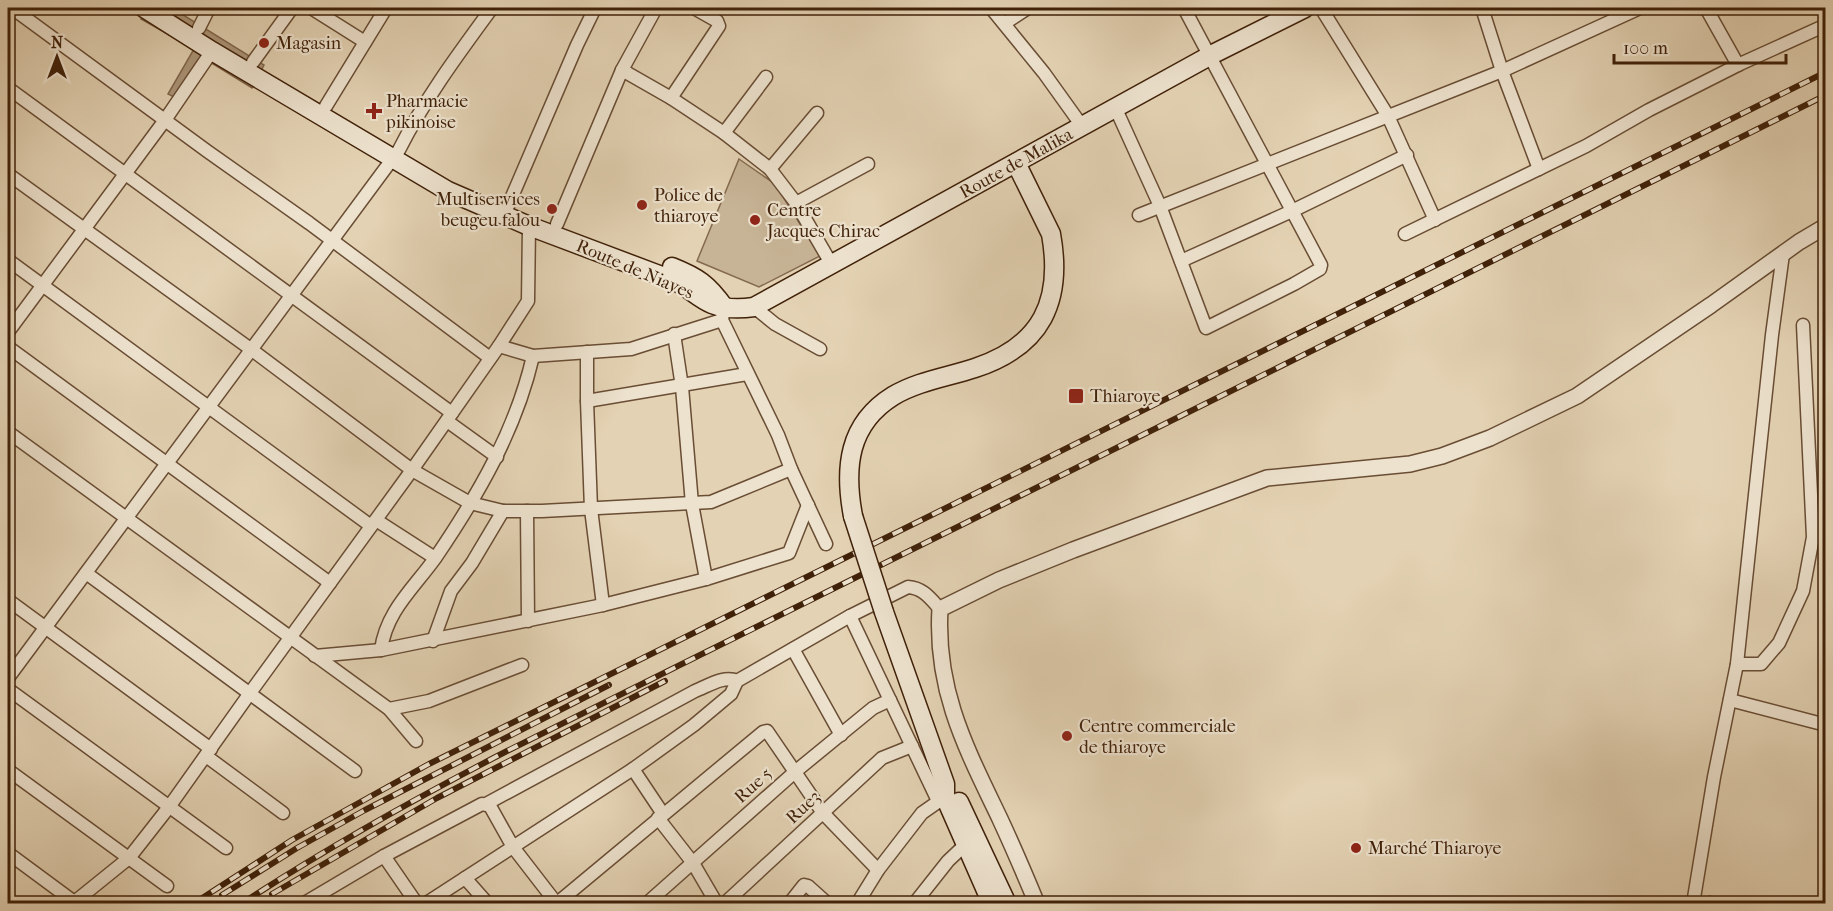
<svg xmlns="http://www.w3.org/2000/svg" width="1833" height="911" viewBox="0 0 1833 911" font-family="'IM FELL French Canon',serif">
	<style>
		.green { fill: #c7b496; stroke: #846a50; stroke-width: 1.5 }
		.water { fill: #ac9679; stroke: #81674c; stroke-width: 1.5 }
		.lines { fill: none; stroke-linecap: round; stroke-linejoin: round }
		.minor-casing { stroke: #694d34; stroke-width: 15 }
		.tertiary-casing { stroke: #694d34; stroke-width: 18 }
		.secondary-casing { stroke: #402109; stroke-width: 21 }
		.minor { stroke: #ede2ce; stroke-width: 12 }
		.tertiary { stroke: #ede2ce; stroke-width: 15 }
		.secondary { stroke: #ede2ce; stroke-width: 18 }
		.rail-casing { stroke: #402109; stroke-width: 6 }
		.rail { stroke: #ede2ce; stroke-width: 4; stroke-dasharray: 11; stroke-linecap: butt }
		.secondary-bridge-casing { stroke: #402109; stroke-width: 21; stroke-linecap: butt }
		.secondary-bridge { stroke: #ede2ce; stroke-width: 18 }
		.poi-dot { fill: #8f2418; stroke: #ede2ce; stroke-width: 2 }
		.labels { text-anchor: middle; stroke-width: 4.5; stroke-linejoin: round; paint-order: stroke }
		.poi-label { font-size: 18px; fill: #402109; stroke: #ede2ce; text-anchor: start }
		.street-label { font-size: 18px; fill: #402109; stroke: #ede2ce }
	</style>
	<rect width="100%" height="100%" fill="#e3d2b3"/>
	<filter id="stains"><feTurbulence type="fractalNoise" baseFrequency=".00333" numOctaves="4"/><feColorMatrix values="0 0 0 0 .2 0 0 0 0 .09 0 0 0 0 .02 0 0 0 .5 -.17"/></filter>
	<radialGradient id="worn" r=".72"><stop offset=".6" stop-color="#630" stop-opacity="0"/><stop offset="1" stop-color="#630" stop-opacity=".3"/></radialGradient>
	<!-- green -->
	<g class="green">
		<path d="M739,159L775,184L820,256L759,287L697,261Z"/>
		<path d="M1709,896L1744,902L1743,903H1708Z"/>
	</g>
	<!-- water -->
	<path class="water" d="M148,8H172L264,65L252,88L210,62L180,100L168,94L194,49L141,19Z"/>
	<g class="lines">
		<!-- minor casing -->
		<g class="minor-casing">
			<g id="minor">
				<path d="M12,8L207,151L309,223L490,358"/>
				<path d="M311,8L365,42"/>
				<path d="M991,8L1044,73L1082,126"/>
				<path d="M1321,8L1388,116L1435,220"/>
				<path d="M1482,8L1502,71L1539,169"/>
				<path d="M1706,8L1738,65"/>
				<path d="M1005,23L1028,8"/>
				<path d="M199,28L209,8"/>
				<path d="M253,62L292,8"/>
				<path d="M622,70L671,98L724,133L770,169L796,203L832,265"/>
				<path d="M8,88L452,413"/>
				<path d="M671,98L719,26L717,21L694,8"/>
				<path d="M326,106L386,8"/>
				<path d="M1115,107L1160,206L1206,328L1294,284L1320,269L1321,265L1184,8"/>
				<path d="M724,133L766,77"/>
				<path d="M770,169L817,113"/>
				<path d="M8,174L252,350L412,470L470,503L503,511H542L711,502L791,469"/>
				<path d="M796,203L868,164"/>
				<path d="M508,206L577,45L595,8"/>
				<path d="M1139,215L1502,71L1640,8"/>
				<path d="M557,224L622,70L656,8"/>
				<path d="M1405,234L1586,146L1649,110L1740,64L1826,25"/>
				<path d="M8,260L371,526"/>
				<path d="M1181,261L1292,211L1407,155"/>
				<path d="M724,307L722,320L778,435L791,469L826,544"/>
				<path d="M754,307L775,324L820,349"/>
				<path d="M8,332L165,120L212,51"/>
				<path d="M674,334L682,387L692,504L706,579"/>
				<path d="M499,346L533,356L631,349L722,320"/>
				<path d="M8,347L330,583"/>
				<path d="M587,352V401L591,509L603,605"/>
				<path d="M587,401L747,374"/>
				<path d="M447,421L497,457"/>
				<path d="M8,432L389,709L416,741"/>
				<path d="M527,511L528,621"/>
				<path d="M376,520L435,558"/>
				<path d="M86,573L355,771"/>
				<path d="M8,600L211,749"/>
				<path d="M850,616L938,801"/>
				<path d="M433,641L451,591L472,563L503,511"/>
				<path d="M793,649L841,735"/>
				<path d="M381,650C386,611 414,588 436,557C478,495 516,430 533,356"/>
				<path d="M315,656L381,650L603,605L706,579L789,553L808,505"/>
				<path d="M1737,664H1761L1779,643L1803,591L1813,537L1803,325"/>
				<path d="M8,678L399,150C424,100 459,53 492,8"/>
				<path d="M8,689L226,848"/>
				<path d="M1730,700L1826,725"/>
				<path d="M389,709L429,701L522,665"/>
				<path d="M206,756L283,813"/>
				<path d="M633,769L663,814"/>
				<path d="M8,770L167,886"/>
				<path d="M486,804L695,691C708,686 724,675 737,681"/>
				<path d="M658,818L693,863L717,904"/>
				<path d="M8,853L77,904"/>
				<path d="M384,856L417,904"/>
				<path d="M465,878L488,904"/>
				<path d="M72,904L129,858L169,807L250,693L412,470L499,346L528,301L529,226"/>
				<path d="M303,904L384,856L482,804L490,806L513,847L557,904"/>
				<path d="M425,904L633,769L694,725L731,694L737,681L850,616L908,587C923,588 930,598 940,609"/>
				<path d="M556,904L763,732L767,731L823,813L878,870"/>
				<path d="M646,904L796,771L873,708L890,700"/>
				<path d="M724,904L882,758L912,746"/>
				<path d="M789,904L804,885L808,886L828,904"/>
				<path d="M857,904L878,870L922,813L945,797"/>
				<path d="M914,904L948,861L966,844"/>
				<path d="M1693,904L1714,777L1737,664L1772,335L1783,254"/>
			</g>
		</g>
		<!-- tertiary casing -->
		<g class="tertiary-casing">
			<path id="tertiary" d="M1037,904C1025,875 1013,847 1000,819C966,748 935,690 940,609L999,580L1073,550L1267,478L1410,464L1442,456L1490,438L1577,396L1711,305L1799,242L1826,226"/>
		</g>
		<!-- secondary casing -->
		<g class="secondary-casing">
			<g id="secondary">
				<path d="M144,8L212,51L448,191L529,226L675,281C688,287 699,299 712,304C725,309 741,309 754,307L1213,54L1305,8"/>
				<path d="M672,267C697,277 708,284 724,307"/>
				<path d="M853,516C844,468 848,424 893,396C918,381 948,377 975,368C1042,346 1063,301 1051,234L1016,163"/>
				<path d="M884,612L945,784V797L992,904"/>
				<path d="M959,802L1007,904"/>
			</g>
		</g>
		<!-- minor -->
		<use href="#minor" class="minor"/>
		<!-- tertiary -->
		<use href="#tertiary" class="tertiary"/>
		<!-- secondary -->
		<use href="#secondary" class="secondary"/>
		<!-- rail casing -->
		<g class="rail-casing">
			<g id="rail">
				<path d="M272,894L437,798L665,681"/>
				<path d="M222,895L297,848L365,810L609,685"/>
				<path d="M193,904L292,840L429,764L1826,72"/>
				<path d="M241,904C327,848 416,798 507,751L1826,95"/>
			</g>
		</g>
		<!-- rail -->
		<use href="#rail" class="rail"/>
		<!-- secondary-bridge casing -->
		<g class="secondary-bridge-casing">
			<path id="secondary-bridge" d="M853,516L884,612"/>
		</g>
		<!-- secondary-bridge -->
		<use href="#secondary-bridge" class="secondary-bridge"/>
	</g>
	<!-- markers -->
	<g class="poi-dot">
		<circle cx="264" cy="43" r="6"/>
		<path d="M371 102h6v6h6v6h-6v6h-6v-6h-6v-6h6z"/>
		<circle cx="642" cy="205" r="6"/>
		<circle cx="552" cy="209" r="6"/>
		<circle cx="755" cy="220" r="6"/>
		<rect x="1068" y="388" width="16" height="16" rx="3"/>
		<circle cx="1067" cy="736" r="6"/>
		<circle cx="1356" cy="848" r="6"/>
	</g>
	<g class="labels">
		<!-- poi labels -->
		<g class="poi-label">
			<text x="276" y="49">Magasin</text>
			<text x="386" y="107">Pharmacie<tspan x="386" dy="21">pikinoise</tspan></text>
			<text x="654" y="201">Police de<tspan x="654" dy="21">thiaroye</tspan></text>
			<text x="540" y="205" text-anchor="end">Multiservices<tspan x="540" dy="21">beugeu falou</tspan></text>
			<text x="767" y="216">Centre<tspan x="767" dy="21">Jacques Chirac</tspan></text>
			<text x="1090" y="402">Thiaroye</text>
			<text x="1079" y="732">Centre commerciale<tspan x="1079" dy="21">de thiaroye</tspan></text>
			<text x="1368" y="854">Marché Thiaroye</text>
		</g>
		<!-- street labels -->
		<g class="street-label">
			<text transform="translate(1016 163) rotate(-29)" y="6">Route de Malika</text>
			<text transform="translate(635 269) rotate(23)" y="6">Route de Niayes</text>
			<text transform="translate(753 785) rotate(-42)" y="6">Rue 5</text>
			<text transform="translate(803 807) rotate(-43)" y="6">Rue3</text>
		</g>
	</g>
	<!-- margin -->
	<rect width="1833" height="911" fill="none" stroke="#e3d2b3" stroke-width="30"/>
	<rect x="9" y="9" width="1815" height="893" fill="none" stroke="#402109" stroke-width="3"/>
	<rect x="15" y="15" width="1803" height="881" fill="none" stroke="#402109" stroke-width="1.5"/>
	<!-- north arrow -->
	<g transform="translate(57 57)" stroke="#ede2ce" stroke-width="4.5" paint-order="stroke">
	<path d="M0-4.5L10 22L0 15L-10 22Z" fill="#402109"/>
	<text y="-9" font-size="16" font-weight="bold" text-anchor="middle" fill="#402109">N</text>
	</g>
	<!-- scale -->
	<path d="M1614 54v9h172v-9" fill="none" stroke="#402109" stroke-width="3"/>
	<text x="1623" y="54" font-size="18" fill="#402109" stroke="#ede2ce" stroke-width="4.5" paint-order="stroke">100 m</text>
	<rect width="100%" height="100%" filter="url(#stains)"/>
	<rect width="100%" height="100%" fill="url(#worn)"/>
</svg>
